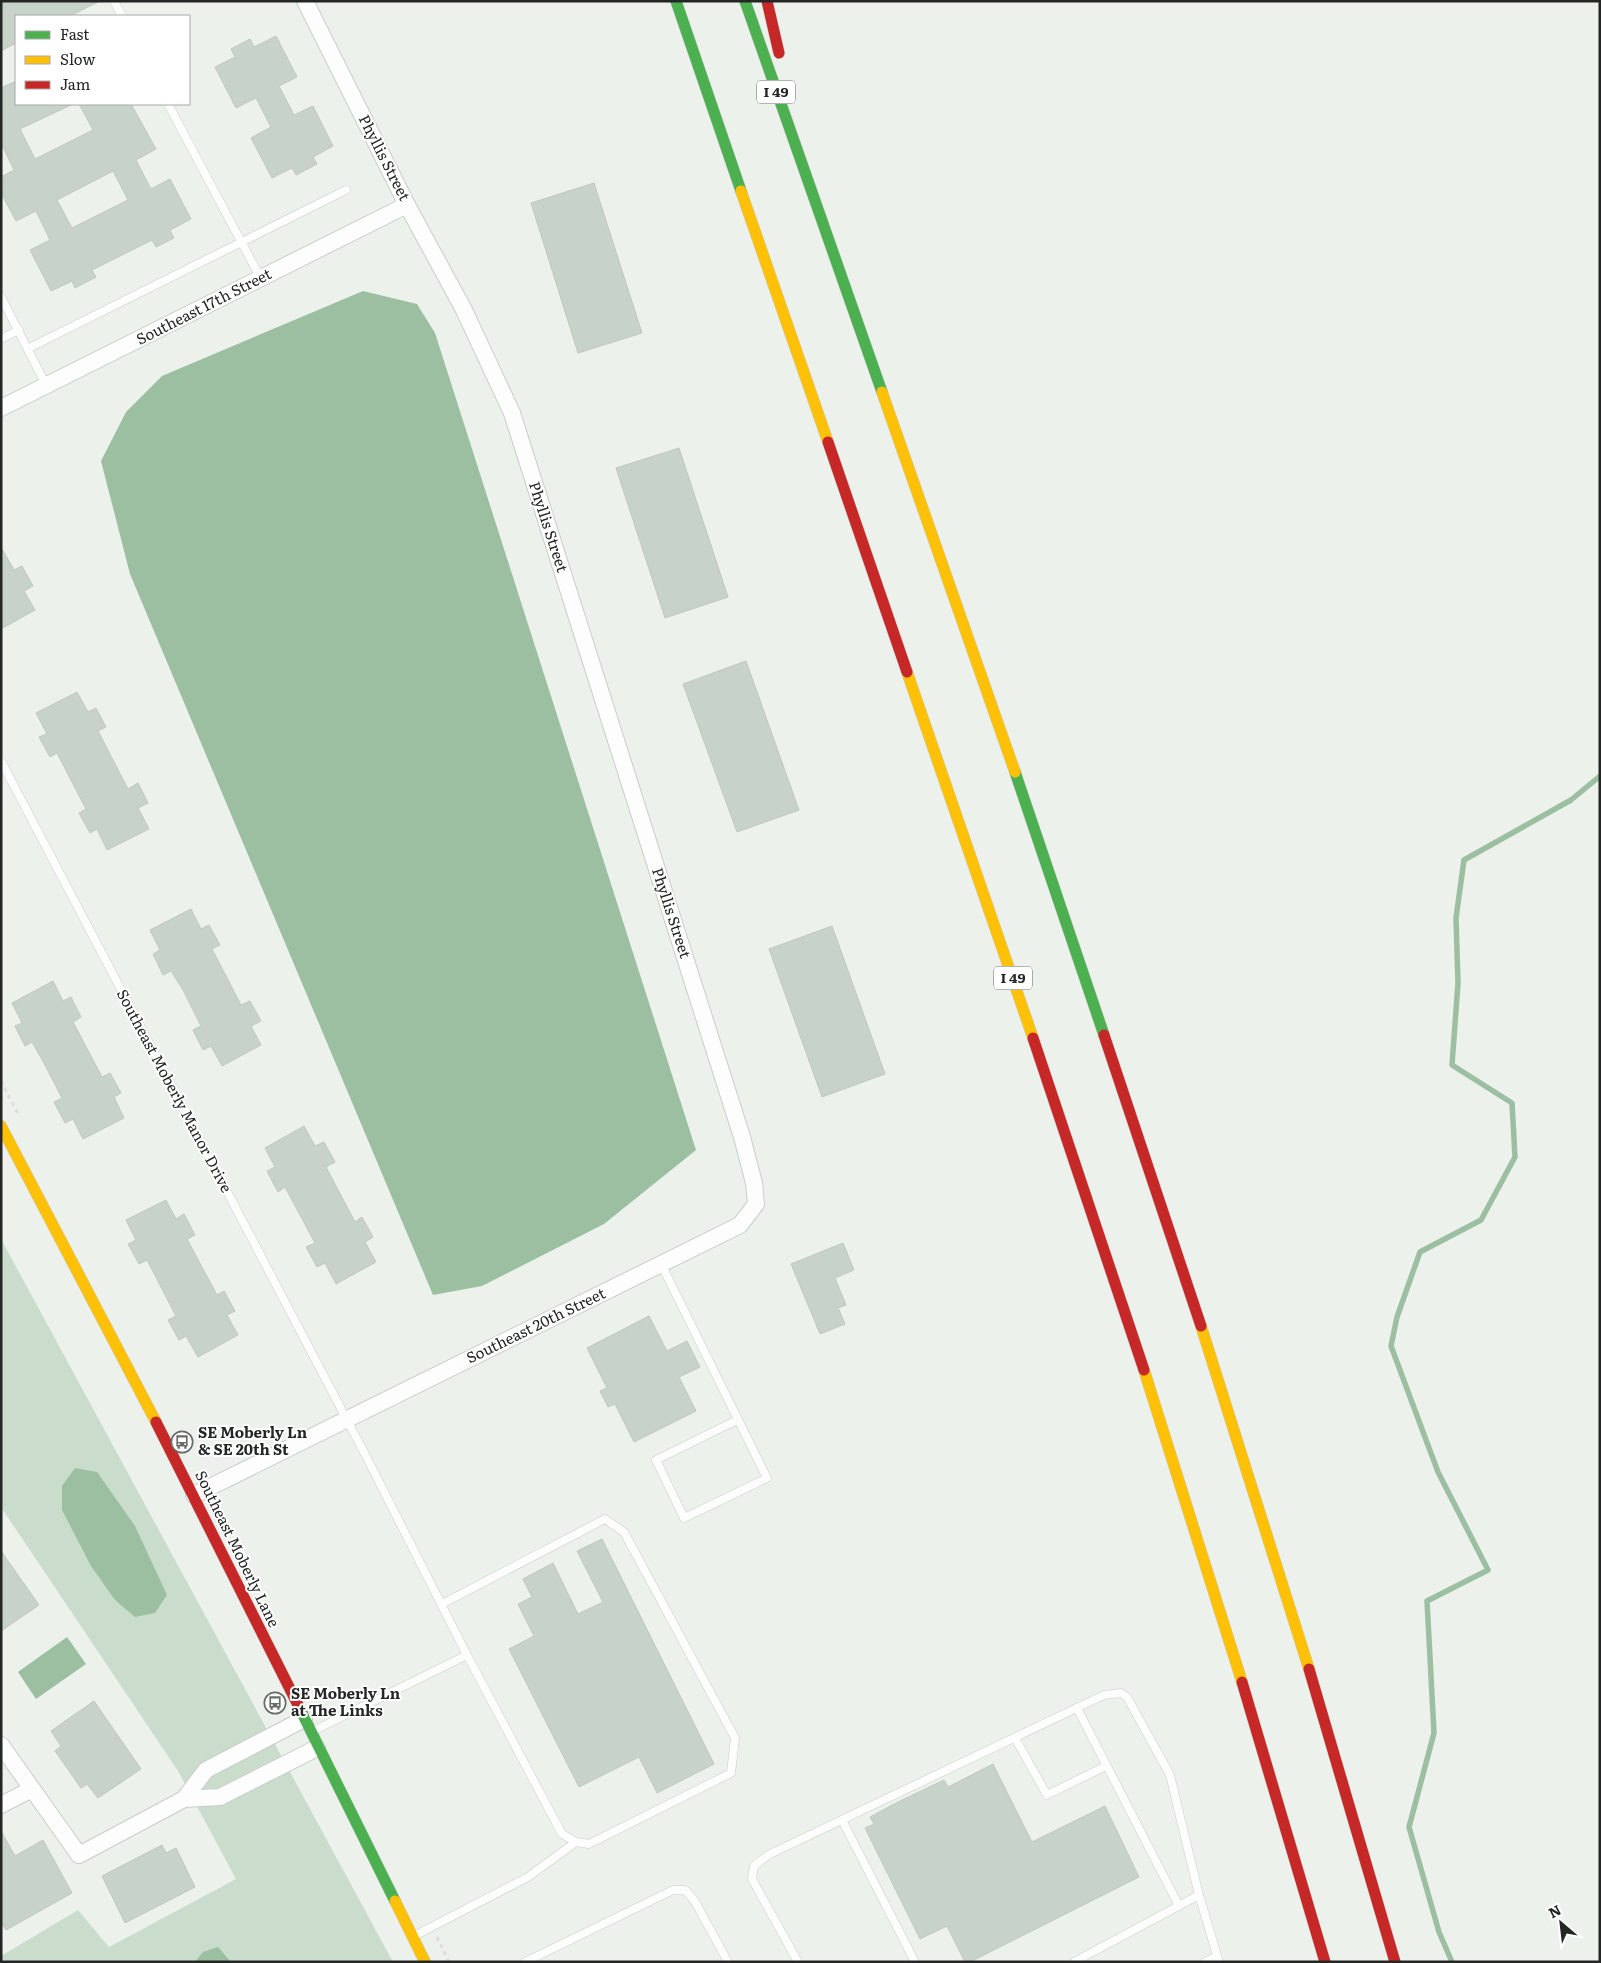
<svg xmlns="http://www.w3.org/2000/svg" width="1601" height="1963" viewBox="0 0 1601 1963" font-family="Literata,serif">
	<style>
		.green { fill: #caddcd }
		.water { fill: #9cbfa1 }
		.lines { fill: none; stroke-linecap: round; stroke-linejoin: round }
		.stream { stroke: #9cbfa1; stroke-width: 5.5 }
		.building { fill: #c7d2c8; stroke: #c2c6c2; fill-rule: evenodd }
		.lane-casing { stroke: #c9cdc9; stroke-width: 9 }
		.street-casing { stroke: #c9cdc9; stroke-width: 18 }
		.fast-casing { stroke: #c9cdc9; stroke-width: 12 }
		.slow-casing { stroke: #c9cdc9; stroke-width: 12 }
		.jam-casing { stroke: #c9cdc9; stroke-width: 12 }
		.path { stroke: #dcdddc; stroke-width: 3; stroke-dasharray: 4 4; stroke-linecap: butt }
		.lane { stroke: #fcfdfc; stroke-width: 8 }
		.street { stroke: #fcfdfc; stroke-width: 16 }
		.fast { stroke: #4caf50; stroke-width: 11 }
		.slow { stroke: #ffc107; stroke-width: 11 }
		.jam { stroke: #c62828; stroke-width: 11 }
		.labels { text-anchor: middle; stroke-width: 4; stroke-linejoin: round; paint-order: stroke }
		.shield { fill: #fff; stroke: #656766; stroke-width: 1 }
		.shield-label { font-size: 14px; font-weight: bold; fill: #232624 }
		.street-label { font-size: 15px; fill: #232624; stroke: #fff }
		.poi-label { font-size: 15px; font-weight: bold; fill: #232624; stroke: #fff; text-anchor: start }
	</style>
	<rect width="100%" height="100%" fill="#ecf1ec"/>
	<!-- green -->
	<path class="green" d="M1,1239L393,1962H1V1956L78,1910L109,1947L236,1879L178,1771L1,1507Z"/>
	<!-- water -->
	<g class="water">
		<path d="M363,291L417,304L435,333L696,1150L604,1224L482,1286L433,1295L130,574L101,461L126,412L162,376Z"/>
		<path d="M75,1468L97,1472L135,1526L167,1595L155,1613L135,1617L115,1600L91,1566L62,1510V1486Z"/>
		<path d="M67,1637L86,1664L36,1699L18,1672Z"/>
		<path d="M218,1947L231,1962H195L203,1952Z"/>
	</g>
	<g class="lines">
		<!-- stream -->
		<path class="stream" d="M1452,1962L1439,1932L1409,1827L1434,1733L1427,1601L1488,1570L1438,1472L1391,1346L1397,1317L1420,1252L1481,1220L1515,1157L1512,1103L1452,1065L1458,983L1456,918L1464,860L1571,800L1600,776"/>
	</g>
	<!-- building -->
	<g class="building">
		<path d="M1,1H100L70,16H16V43L1,51Z"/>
		<path d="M276,36L297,77L279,86L294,115L313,106L333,146L313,157L317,164L296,175L292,168L272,178L251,138L271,127L256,98L236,108L215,67L235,57L231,49L250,39L254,47Z"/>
		<path d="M16,81V104H73L20,129L35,159L93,130L79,104H131L156,149L136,160L151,189L170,179L191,219L170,230L174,238L156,247L152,240L92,270L96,277L75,288L72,281L51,291L30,250L50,240L36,211L16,221L1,193V177L14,170L1,143V88ZM113,171L128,200L72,228L57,200Z"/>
		<path d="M594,183L642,333L578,353L531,203Z"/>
		<path d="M679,448L728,597L665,618L616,468Z"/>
		<path d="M1,547L14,570L22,566L33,586L24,591L35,610L1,629Z"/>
		<path d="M746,661L799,810L737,832L683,684Z"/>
		<path d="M77,692L88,712L96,708L106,727L98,731L128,789L138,783L148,803L138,808L149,829L107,850L97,829L90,833L79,813L86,809L57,753L50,757L39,737L47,734L36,713Z"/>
		<path d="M191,909L201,929L209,925L220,945L212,949L241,1005L250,1001L261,1021L251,1026L261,1045L222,1066L211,1046L203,1050L193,1030L201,1026L183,990L171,971L163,975L153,954L160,950L150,930Z"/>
		<path d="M832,926L885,1074L822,1097L769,949Z"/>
		<path d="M53,981L63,1001L71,997L81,1017L73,1022L102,1077L110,1073L121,1093L114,1097L124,1118L83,1139L73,1119L65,1123L54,1102L62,1098L44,1063L32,1042L25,1046L15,1026L22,1023L12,1003Z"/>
		<path d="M304,1126L315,1146L324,1142L335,1162L326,1167L336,1186L355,1222L362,1217L373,1237L365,1242L376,1262L336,1284L325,1263L317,1267L306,1247L315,1243L285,1187L278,1192L267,1171L275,1167L265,1148Z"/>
		<path d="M166,1200L176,1219L184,1214L195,1235L187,1239L217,1295L224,1291L235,1311L227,1315L238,1335L198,1357L186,1336L179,1340L168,1320L176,1316L147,1260L139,1264L128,1244L136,1240L126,1220Z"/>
		<path d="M843,1243L854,1270L835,1278L846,1305L838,1308L845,1324L820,1334L791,1264Z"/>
		<path d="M649,1316L667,1351L687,1341L700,1367L679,1377L696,1411L634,1442L615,1404L608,1407L600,1391L607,1388L587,1348Z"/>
		<path d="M602,1539L714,1764L657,1793L639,1757L579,1787L509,1649L534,1636L518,1604L532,1597L523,1579L553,1563L578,1614L603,1602L577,1551Z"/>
		<path d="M1,1551L39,1605L1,1631Z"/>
		<path d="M94,1701L141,1769L98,1798L87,1784L81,1788L55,1751L61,1746L51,1731Z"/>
		<path d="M993,1764L1032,1842L1105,1806L1139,1877L970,1962H965L947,1926L920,1939L865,1828L874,1824L870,1817L898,1802L944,1780L948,1787Z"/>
		<path d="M1,1831L15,1856L43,1840L72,1893L6,1930L1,1922Z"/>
		<path d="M162,1845L166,1853L176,1848L195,1887L125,1923L102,1876Z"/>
	</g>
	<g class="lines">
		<!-- lane casing -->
		<g class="lane-casing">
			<g id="lane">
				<path d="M114,1L122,16"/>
				<path d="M168,104L261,279"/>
				<path d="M1,297L46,385"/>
				<path d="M1,339L19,330"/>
				<path d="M29,348L346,190"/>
				<path d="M1,761L368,1460L467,1655L313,1731"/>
				<path d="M661,1264L767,1478L684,1518L656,1460L737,1420"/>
				<path d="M442,1604L605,1519L624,1532L735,1738L731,1773L589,1844L576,1842L562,1834L467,1655"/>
				<path d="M1077,1708L1179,1906"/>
				<path d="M1015,1738L1047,1795L1106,1766"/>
				<path d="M842,1820L915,1962"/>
				<path d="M1199,1895L1219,1962"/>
				<path d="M414,1936L528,1877L576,1842"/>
				<path d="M525,1962L673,1890H685L694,1900L728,1962"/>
				<path d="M798,1962L752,1879L754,1866L768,1855L1104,1695L1121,1693L1127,1697L1170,1775L1199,1895L1074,1962"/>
				<path d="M1205,1962L1217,1956"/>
			</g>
		</g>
		<!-- street casing -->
		<g class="street-casing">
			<g id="street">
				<path d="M1,408L407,205"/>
				<path d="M194,1495L740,1225L756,1204L754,1183L742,1137L512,413L464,310L407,205L305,1"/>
				<path d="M1,1745L79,1855L184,1799L220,1797L317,1748"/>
				<path d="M184,1799L206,1770L304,1719"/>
				<path d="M1,1805L32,1789"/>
			</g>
		</g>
		<!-- fast casing -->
		<g class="fast-casing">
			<g id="fast">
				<path d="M676,1L741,191"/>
				<path d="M745,1L882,392"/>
				<path d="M1015,772L1104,1035"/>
				<path d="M299,1707L395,1901"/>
			</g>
		</g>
		<!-- slow casing -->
		<g class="slow-casing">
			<g id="slow">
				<path d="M741,191L828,442"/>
				<path d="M882,392L1015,772"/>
				<path d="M907,672L1033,1038"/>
				<path d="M1,1126L156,1422"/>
				<path d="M1201,1326L1309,1669"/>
				<path d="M1144,1370L1242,1682"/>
				<path d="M395,1901L425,1962"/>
			</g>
		</g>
		<!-- jam casing -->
		<g class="jam-casing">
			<g id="jam">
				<path d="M767,1L779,53"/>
				<path d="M828,442L907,672"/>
				<path d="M1104,1035L1201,1326"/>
				<path d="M1033,1038L1144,1370"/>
				<path d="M156,1422L299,1707"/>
				<path d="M1309,1669L1395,1962"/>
				<path d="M1242,1682L1325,1962"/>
			</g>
		</g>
		<!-- path -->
		<g class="path">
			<path d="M1,1081L18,1114"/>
			<path d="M437,1937L449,1962"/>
		</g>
		<!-- lane -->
		<use href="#lane" class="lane"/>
		<!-- street -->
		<use href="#street" class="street"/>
		<!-- fast -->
		<use href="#fast" class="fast"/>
		<!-- slow -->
		<use href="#slow" class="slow"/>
		<!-- jam -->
		<use href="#jam" class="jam"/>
	</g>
	<!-- icons -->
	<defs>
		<g id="bus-ring" transform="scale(1.125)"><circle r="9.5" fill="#fff" stroke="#696d6a" stroke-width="1.5"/><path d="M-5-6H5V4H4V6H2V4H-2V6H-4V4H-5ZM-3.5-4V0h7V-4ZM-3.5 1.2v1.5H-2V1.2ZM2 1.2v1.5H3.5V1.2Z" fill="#696d6a"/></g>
	</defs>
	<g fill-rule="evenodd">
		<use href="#bus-ring" x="182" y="1442"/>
		<use href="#bus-ring" x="275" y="1703"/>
	</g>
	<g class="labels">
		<!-- shield labels -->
		<g class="shield">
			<rect x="757" y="80.5" width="38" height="23" rx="4"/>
			<rect x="994" y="966.5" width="38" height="23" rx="4"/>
		</g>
		<g class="shield-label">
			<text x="776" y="97">I 49</text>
			<text x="1013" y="983">I 49</text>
		</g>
		<!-- street labels -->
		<g class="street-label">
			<text transform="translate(384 158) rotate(63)" y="5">Phyllis Street</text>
			<text transform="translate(204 307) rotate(-27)" y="5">Southeast 17th Street</text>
			<text transform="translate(548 527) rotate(72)" y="5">Phyllis Street</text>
			<text transform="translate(671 913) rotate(72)" y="5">Phyllis Street</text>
			<text transform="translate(174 1091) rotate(62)" y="5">Southeast Moberly Manor Drive</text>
			<text transform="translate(536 1326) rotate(-26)" y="5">Southeast 20th Street</text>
			<text transform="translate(237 1549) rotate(64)" y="5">Southeast Moberly Lane</text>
		</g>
		<!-- poi labels -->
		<g class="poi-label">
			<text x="198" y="1438">SE Moberly Ln<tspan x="198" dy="17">&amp; SE 20th St</tspan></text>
			<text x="291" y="1699">SE Moberly Ln<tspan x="291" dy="17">at The Links</tspan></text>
		</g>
	</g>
	<!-- border -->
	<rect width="1601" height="1963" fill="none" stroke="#232624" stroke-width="5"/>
	<!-- legend -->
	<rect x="15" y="15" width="175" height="90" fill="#ffffff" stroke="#a7a8a7"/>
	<rect x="25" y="31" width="25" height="8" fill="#4caf50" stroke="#a7a8a7"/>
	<text x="60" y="40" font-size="15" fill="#232624">Fast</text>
	<rect x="25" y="56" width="25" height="8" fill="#ffc107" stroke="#a7a8a7"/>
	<text x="60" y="65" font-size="15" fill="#232624">Slow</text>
	<rect x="25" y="81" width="25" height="8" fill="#c62828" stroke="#a7a8a7"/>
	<text x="60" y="90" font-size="15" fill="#232624">Jam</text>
	<!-- north arrow -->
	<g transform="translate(1561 1923) rotate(332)" stroke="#ffffff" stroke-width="4" paint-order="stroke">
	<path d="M0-4L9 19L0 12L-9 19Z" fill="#232624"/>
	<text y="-8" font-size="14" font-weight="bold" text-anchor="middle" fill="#232624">N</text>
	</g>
</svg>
